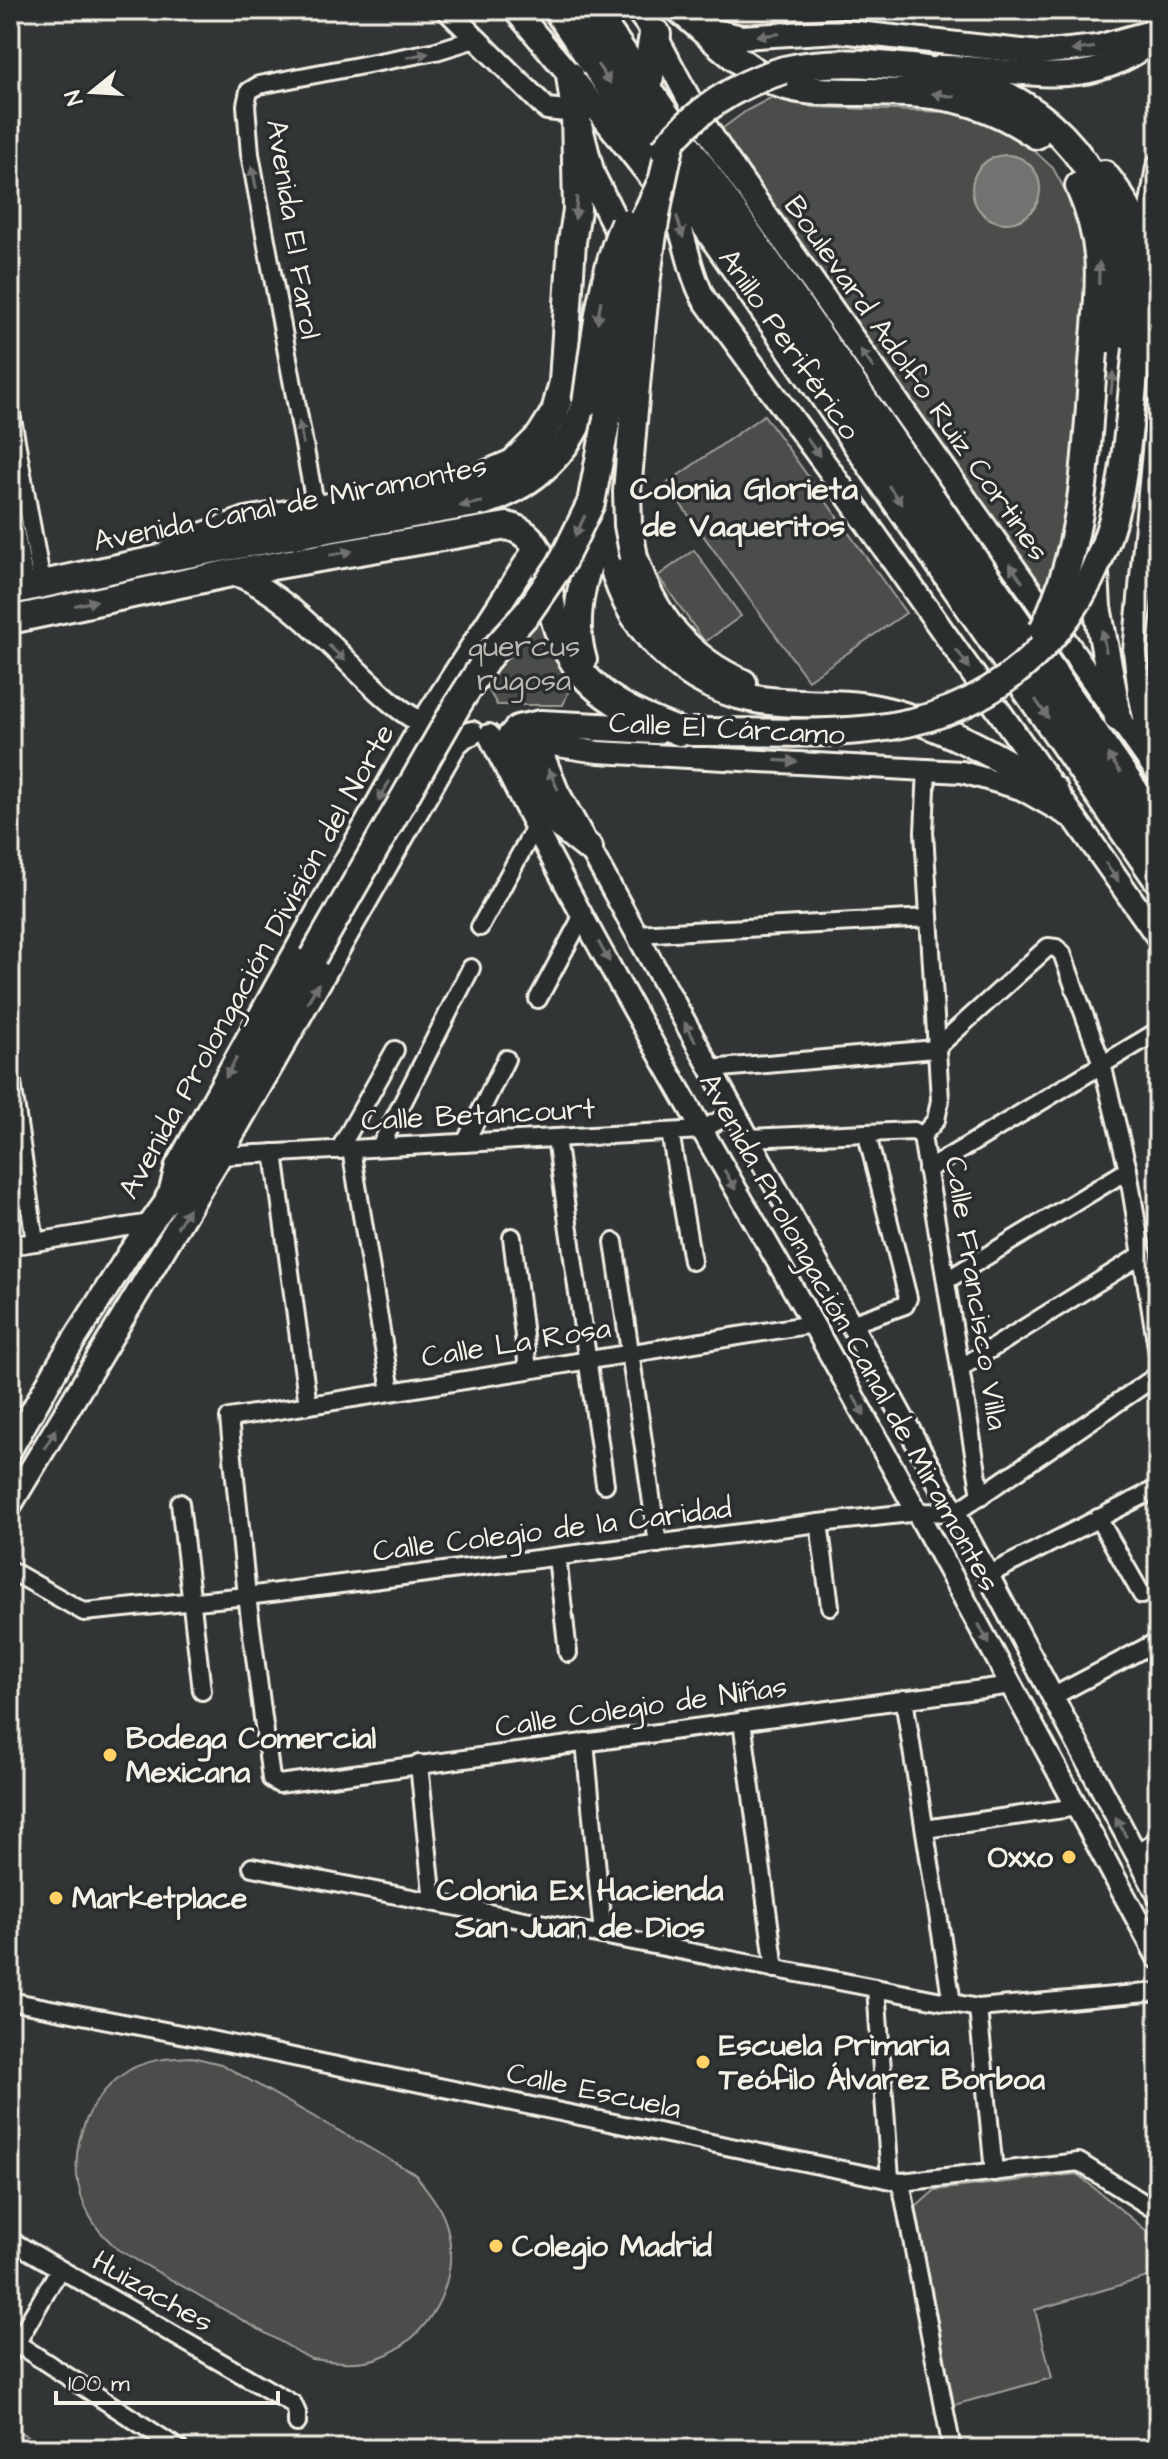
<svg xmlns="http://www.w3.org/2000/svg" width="1168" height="2459" viewBox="0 0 1168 2459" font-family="'Architects Daughter',sans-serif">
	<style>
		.green { fill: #4b4d4c; stroke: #a09f9a; stroke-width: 2 }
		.water { fill: #727370; stroke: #a6a5a0; stroke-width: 2 }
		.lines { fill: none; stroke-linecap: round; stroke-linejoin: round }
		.minor-casing { stroke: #f4f1e8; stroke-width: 22 }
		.tertiary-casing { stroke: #f4f1e8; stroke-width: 26 }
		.secondary-casing { stroke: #f4f1e8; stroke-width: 28 }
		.primary-casing { stroke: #f4f1e8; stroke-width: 32 }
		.motorway-casing { stroke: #f4f1e8; stroke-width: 36 }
		.minor { stroke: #2a2d2e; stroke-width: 16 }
		.tertiary { stroke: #2a2d2e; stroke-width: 20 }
		.secondary { stroke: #2a2d2e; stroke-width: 22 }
		.primary { stroke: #2a2d2e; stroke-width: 26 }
		.motorway { stroke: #2a2d2e; stroke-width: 30 }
		.primary-bridge-casing { stroke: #f4f1e8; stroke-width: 32; stroke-linecap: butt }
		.primary-bridge { stroke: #2a2d2e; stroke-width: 26 }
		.oneway { fill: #71726f }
		.poi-dot { fill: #ffd166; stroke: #2a2d2e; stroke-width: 3 }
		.labels { text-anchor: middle; stroke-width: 7; stroke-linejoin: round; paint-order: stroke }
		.street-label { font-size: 30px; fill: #f4f1e8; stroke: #2a2d2e }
		.park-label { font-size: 30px; fill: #b9b8b1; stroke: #2a2d2e }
		.poi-label { font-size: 30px; font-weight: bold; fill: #f4f1e8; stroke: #2a2d2e; text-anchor: start }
		.neighbourhood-label { font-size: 32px; font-weight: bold; fill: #f4f1e8; stroke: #2a2d2e }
	</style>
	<rect width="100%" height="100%" fill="#323535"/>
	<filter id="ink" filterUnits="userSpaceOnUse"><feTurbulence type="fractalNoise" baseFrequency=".0125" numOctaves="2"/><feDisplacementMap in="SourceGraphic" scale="16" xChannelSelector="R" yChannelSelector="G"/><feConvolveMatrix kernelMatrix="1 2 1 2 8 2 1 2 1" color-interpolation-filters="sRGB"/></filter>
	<g filter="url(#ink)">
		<!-- green -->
		<g class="green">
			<path d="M776,95L812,107L971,113L1017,135L1053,168L1074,207L1091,265L1065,532L1042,595L719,131L746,111Z"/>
			<path d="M764,415L906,613L808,680L666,484Z"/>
			<path d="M694,550L741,616L705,642L658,576Z"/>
			<path d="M530,569L541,579L575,676L563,705H497L476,667Z"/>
			<path d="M192,2057L221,2064L415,2174C428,2191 441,2206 447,2227C461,2279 430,2340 378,2358C356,2365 334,2362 311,2359L117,2249C110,2241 101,2234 96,2226C59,2174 77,2101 131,2069C150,2059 171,2058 192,2057Z"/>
			<path d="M1077,2174L1158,2240V2274L1035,2310L1052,2378L954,2405L916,2207L935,2190Z"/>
			<path d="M10,2426L49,2449H10Z"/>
		</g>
		<!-- water -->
		<circle class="water" cx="1006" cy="189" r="34"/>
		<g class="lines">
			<!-- minor casing -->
			<g class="minor-casing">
				<g id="minor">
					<path d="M10,408L42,584"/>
					<path d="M10,503L26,587"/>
					<path d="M316,509L250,154L246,105L249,91L259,85L436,51L475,39"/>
					<path d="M927,768L924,832L940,1100L936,1120L922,1136L981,1496"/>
					<path d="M480,927L535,827"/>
					<path d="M636,934L928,918"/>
					<path d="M538,999L583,915"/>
					<path d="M10,1068L35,1242L150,1223"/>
					<path d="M710,1069L935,1049L1048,947L1056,948L1062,953L1102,1064L1128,1170L1158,1353"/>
					<path d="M670,1132L692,1261"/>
					<path d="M556,1138L605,1484"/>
					<path d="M748,1138L914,1131L922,1136"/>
					<path d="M465,1143L506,1059"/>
					<path d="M380,1147L471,968"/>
					<path d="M351,1149L391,1391"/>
					<path d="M339,1150L395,1050"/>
					<path d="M274,1153L308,1405"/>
					<path d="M220,1156L702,1130L734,1112"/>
					<path d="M927,1170L1158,1031"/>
					<path d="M512,1237L528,1369"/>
					<path d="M614,1242L658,1544"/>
					<path d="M10,1246L35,1242"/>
					<path d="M947,1280L1128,1170"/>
					<path d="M813,1324L229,1418L247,1596L271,1779L279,1784L1012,1685"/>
					<path d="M851,1324L905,1305L908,1298L867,1135"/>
					<path d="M962,1367L1143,1254"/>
					<path d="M180,1503L202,1691"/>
					<path d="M1098,1518L1142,1595"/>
					<path d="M819,1523L830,1606"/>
					<path d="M557,1557L568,1653"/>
					<path d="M10,1570L84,1612L247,1596L819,1523L919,1512L955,1513L1158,1375"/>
					<path d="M988,1575L1158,1488"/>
					<path d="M1052,1697L1158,1641"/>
					<path d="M904,1699L952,2003"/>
					<path d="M742,1721L775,1969"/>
					<path d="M585,1742L603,1935"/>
					<path d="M419,1764L433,1902"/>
					<path d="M925,1829L1077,1807"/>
					<path d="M1136,1854L1158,1839"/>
					<path d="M252,1867L978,2008L1158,1992"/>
					<path d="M876,1988L890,2178"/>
					<path d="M10,2001L201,2038L901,2182L1079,2162L1158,2212"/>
					<path d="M978,2008L994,2172"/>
					<path d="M901,2182L952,2449"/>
					<path d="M10,2240L293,2404L297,2413V2423"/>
					<path d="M10,2339L179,2449"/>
					<path d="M10,2354L59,2270"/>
				</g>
			</g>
			<!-- tertiary casing -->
			<g class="tertiary-casing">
				<g id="tertiary">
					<path d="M447,10L547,109L575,112L586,110"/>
					<path d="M231,573C285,592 329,645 370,683C390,702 409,719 435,728"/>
					<path d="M489,735C587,936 703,1130 813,1324C931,1534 1044,1746 1158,1958"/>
					<path d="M526,741L598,752L962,772L1021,789L1074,819"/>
					<path d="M538,742L558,791L955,1513L1158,1895"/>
				</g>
			</g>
			<!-- secondary casing -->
			<g class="secondary-casing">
				<g id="secondary">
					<path d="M515,10L570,75L670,202C686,233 687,268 704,299L828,468L1158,937"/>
					<path d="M637,10L655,35L693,107L725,157L1158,773"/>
					<path d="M701,28L742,37L839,31L1040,53L1097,47L1158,30"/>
					<path d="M941,67C1022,67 1087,97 1157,37"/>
					<path d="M1144,252L1158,167"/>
					<path d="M1155,765L1140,693L1135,651L1158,409"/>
					<path d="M10,1450L62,1359L129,1254L169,1198L177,1166L393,776L423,723L537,546"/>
					<path d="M10,1505L220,1156L455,744L464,736L472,733"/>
				</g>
			</g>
			<!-- primary casing -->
			<g class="primary-casing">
				<g id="primary">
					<path d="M680,10C712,36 744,72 783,85C807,93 832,91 856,92C929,93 972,92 1036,135"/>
					<path d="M784,70C828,60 868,63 912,68C1038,84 1117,161 1122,290L1094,557L1097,607L1118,718"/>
					<path d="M575,112L591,175L616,225L625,251"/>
					<path d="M1104,174C1156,237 1142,275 1137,349"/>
					<path d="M1079,186C1107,250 1099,284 1094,351"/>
					<path d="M621,397C617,441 606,487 608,530C611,611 672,682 750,698C792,707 835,700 877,709C940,722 999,758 1054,790"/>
					<path d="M634,557C652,614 688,659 743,683"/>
					<path d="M160,559L196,539L246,521L464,484L513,463L540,436L555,412L563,382L572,242L577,210L575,112L570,75"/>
					<path d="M10,591L160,559L486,501C534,485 570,451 586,403"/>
					<path d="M10,620L231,573L507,526C548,535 546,584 554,617C558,633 565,649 574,662C598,699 640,717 680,732"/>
					<path d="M583,660C569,615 586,566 603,524"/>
					<path d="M589,848L550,817L510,738L518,729L541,724L656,730"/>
					<path d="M169,1198L191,1175L313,957"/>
				</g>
			</g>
			<!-- motorway casing -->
			<g class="motorway-casing">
				<g id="motorway">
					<path id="s1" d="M559,10L1158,877"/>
					<path d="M591,10L1158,828"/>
					<path d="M646,88L655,35"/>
				</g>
			</g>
			<!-- minor -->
			<use href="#minor" class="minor"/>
			<!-- tertiary -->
			<use href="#tertiary" class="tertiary"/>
			<!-- secondary -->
			<use href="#secondary" class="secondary"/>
			<!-- primary -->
			<use href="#primary" class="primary"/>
			<!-- motorway -->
			<use href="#motorway" class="motorway"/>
			<!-- primary-bridge casing -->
			<g class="primary-bridge-casing">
				<g id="primary-bridge">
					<path d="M664,150C694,111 737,84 784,70"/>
					<path d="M586,403C595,342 600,281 624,223"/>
					<path d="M634,557L628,525L627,491C638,373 643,254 672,139"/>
					<path d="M1043,630C1087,538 1086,450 1094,351"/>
					<path d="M691,732C757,731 827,737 892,726C1015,705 1094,614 1119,494C1129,447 1131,397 1137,349"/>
					<path d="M313,957L458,704L488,657L528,612L561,564L591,503L609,408L625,277L640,227L662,181"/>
				</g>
			</g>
			<!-- primary-bridge -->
			<use href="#primary-bridge" class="primary-bridge"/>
		</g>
		<!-- one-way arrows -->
		<defs><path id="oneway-solid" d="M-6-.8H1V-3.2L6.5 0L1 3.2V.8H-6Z" transform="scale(2)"/></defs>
		<g class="oneway">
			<use href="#oneway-solid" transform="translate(768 35) rotate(174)"/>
			<use href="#oneway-solid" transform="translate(1083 49) rotate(172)"/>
			<use href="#oneway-solid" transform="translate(418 55) rotate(-12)"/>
			<use href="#oneway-solid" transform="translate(604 74) rotate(55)"/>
			<use href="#oneway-solid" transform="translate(943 95) rotate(-171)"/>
			<use href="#oneway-solid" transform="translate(254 177) rotate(-101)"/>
			<use href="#oneway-solid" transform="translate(576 208) rotate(95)"/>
			<use href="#oneway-solid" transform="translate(680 227) rotate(73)"/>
			<use href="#oneway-solid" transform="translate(1099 273) rotate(-89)"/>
			<use href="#oneway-solid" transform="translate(599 312) rotate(99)"/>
			<use href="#oneway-solid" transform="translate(867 359) rotate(-125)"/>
			<use href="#oneway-solid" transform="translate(1112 383) rotate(-84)"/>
			<use href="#oneway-solid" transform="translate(301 433) rotate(-101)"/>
			<use href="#oneway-solid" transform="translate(813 447) rotate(54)"/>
			<use href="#oneway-solid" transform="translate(895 495) rotate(55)"/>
			<use href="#oneway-solid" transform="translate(471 504) rotate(169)"/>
			<use href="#oneway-solid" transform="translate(580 526) rotate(115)"/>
			<use href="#oneway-solid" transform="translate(341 553) rotate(-10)"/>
			<use href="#oneway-solid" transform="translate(1016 573) rotate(-125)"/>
			<use href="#oneway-solid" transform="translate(86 603) rotate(-12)"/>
			<use href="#oneway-solid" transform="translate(1104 641) rotate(-101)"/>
			<use href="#oneway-solid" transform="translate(337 653) rotate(43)"/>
			<use href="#oneway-solid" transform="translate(963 659) rotate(55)"/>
			<use href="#oneway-solid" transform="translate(1042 709) rotate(55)"/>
			<use href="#oneway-solid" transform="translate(786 761) rotate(3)"/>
			<use href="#oneway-solid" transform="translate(1114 763) rotate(-124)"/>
			<use href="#oneway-solid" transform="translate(553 779) rotate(-115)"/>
			<use href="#oneway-solid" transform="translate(384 791) rotate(119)"/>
			<use href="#oneway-solid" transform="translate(1112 872) rotate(55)"/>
			<use href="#oneway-solid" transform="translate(604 952) rotate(61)"/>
			<use href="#oneway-solid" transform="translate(313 993) rotate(-60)"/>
			<use href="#oneway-solid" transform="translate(690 1032) rotate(-119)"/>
			<use href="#oneway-solid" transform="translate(231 1068) rotate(119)"/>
			<use href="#oneway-solid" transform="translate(730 1180) rotate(60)"/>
			<use href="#oneway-solid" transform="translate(183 1218) rotate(-59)"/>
			<use href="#oneway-solid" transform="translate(859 1406) rotate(61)"/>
			<use href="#oneway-solid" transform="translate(50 1439) rotate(-59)"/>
			<use href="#oneway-solid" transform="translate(984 1634) rotate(62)"/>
			<use href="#oneway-solid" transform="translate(1121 1827) rotate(-118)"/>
		</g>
	</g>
	<!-- markers -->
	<g class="poi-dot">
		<circle cx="110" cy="1755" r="8"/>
		<circle cx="1069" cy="1857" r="8"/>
		<circle cx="56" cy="1898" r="8"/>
		<circle cx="703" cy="2062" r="8"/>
		<circle cx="496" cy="2246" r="8"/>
	</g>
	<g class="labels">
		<!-- street labels -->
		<g class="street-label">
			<text transform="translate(294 229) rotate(81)" y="10">Avenida El Farol</text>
			<text dy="10" stroke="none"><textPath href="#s1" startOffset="406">Anillo Periférico</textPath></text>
			<text transform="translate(917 378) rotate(55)" y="10">Boulevard Adolfo Ruiz Cortines</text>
			<text transform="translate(290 503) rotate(-11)" y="10">Avenida Canal de Miramontes</text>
			<text transform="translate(727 728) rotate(3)" y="10">Calle El Cárcamo</text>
			<text transform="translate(256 961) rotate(-61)" y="10">Avenida Prolongación División del Norte</text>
			<text transform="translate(478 1114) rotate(-3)" y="10">Calle Betancourt</text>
			<text transform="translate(977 1293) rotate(81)" y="10">Calle Francisco Villa</text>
			<text transform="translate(850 1332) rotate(61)" y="10">Avenida Prolongación Canal de Miramontes</text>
			<text transform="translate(516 1342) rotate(-9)" y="10">Calle La Rosa</text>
			<text transform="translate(552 1529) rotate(-7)" y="10">Calle Colegio de la Caridad</text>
			<text transform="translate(641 1706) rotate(-8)" y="10">Calle Colegio de Niñas</text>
			<text transform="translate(594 2090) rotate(12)" y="10">Calle Escuela</text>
			<text transform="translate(153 2291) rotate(30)" y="10">Huizaches</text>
		</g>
		<!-- park labels -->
		<g class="park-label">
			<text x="524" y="656">quercus<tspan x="524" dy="34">rugosa</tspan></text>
		</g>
		<!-- poi labels -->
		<g class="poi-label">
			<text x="126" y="1748">Bodega Comercial<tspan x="126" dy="34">Mexicana</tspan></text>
			<text x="1053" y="1867" text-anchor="end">Oxxo</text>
			<text x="72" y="1908">Marketplace</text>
			<text x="719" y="2055">Escuela Primaria<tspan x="719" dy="34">Teófilo Álvarez Borboa</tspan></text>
			<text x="512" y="2256">Colegio Madrid</text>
		</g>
		<!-- neighbourhood labels -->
		<g class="neighbourhood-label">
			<text x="744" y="499">Colonia Glorieta<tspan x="744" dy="37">de Vaqueritos</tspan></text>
			<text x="580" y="1900">Colonia Ex Hacienda<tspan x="580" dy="37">San Juan de Dios</tspan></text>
		</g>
	</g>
	<!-- margin -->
	<rect width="1168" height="2459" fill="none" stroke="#2a2d2e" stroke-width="40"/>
	<rect x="20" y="20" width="1128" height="2419" fill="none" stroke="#f4f1e8" stroke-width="3" filter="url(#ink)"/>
	<!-- north arrow -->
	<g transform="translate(92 92) rotate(252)" stroke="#2a2d2e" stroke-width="6" paint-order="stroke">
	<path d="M0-6L14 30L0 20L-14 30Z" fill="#f4f1e8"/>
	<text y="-12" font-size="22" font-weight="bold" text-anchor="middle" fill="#f4f1e8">N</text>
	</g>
	<!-- scale -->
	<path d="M56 2391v12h222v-12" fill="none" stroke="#f4f1e8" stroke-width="4"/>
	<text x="68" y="2391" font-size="24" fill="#f4f1e8" stroke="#2a2d2e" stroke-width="6" paint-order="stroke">100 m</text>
</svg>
